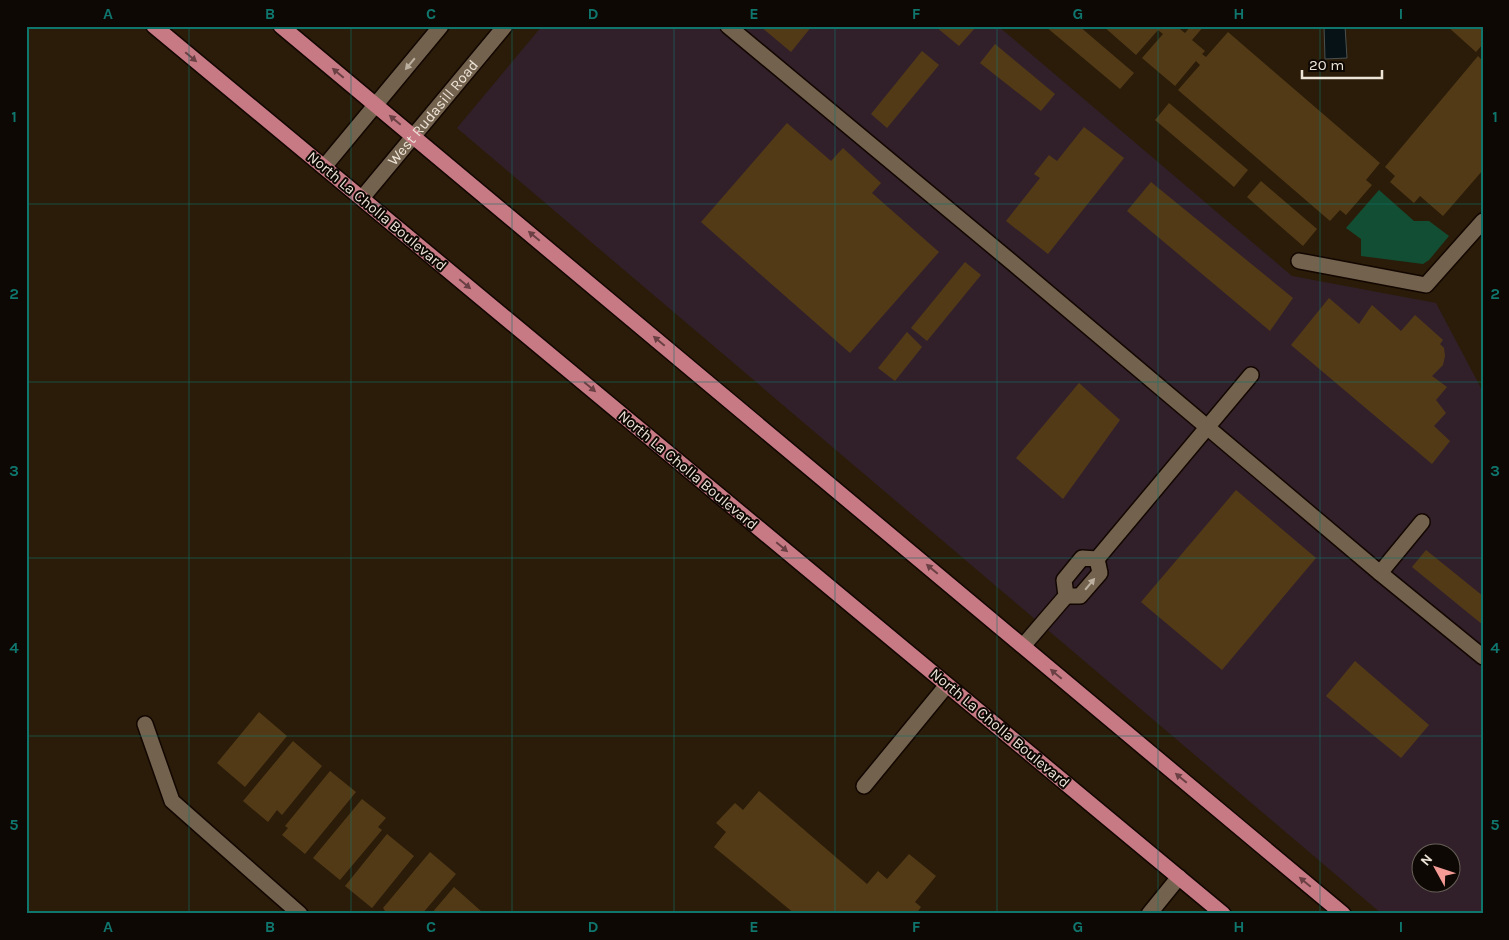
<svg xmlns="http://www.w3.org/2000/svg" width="1509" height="940" viewBox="0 0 1509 940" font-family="Karla,sans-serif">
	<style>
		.commercial { fill: #31202a; fill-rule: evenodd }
		.green { fill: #124e33 }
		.water { fill: #061216; stroke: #4b5150 }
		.building { fill: #533a17 }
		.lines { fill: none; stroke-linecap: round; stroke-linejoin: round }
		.lane-casing { stroke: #120600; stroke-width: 18 }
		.street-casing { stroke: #120600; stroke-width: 18 }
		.secondary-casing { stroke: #120600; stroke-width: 18 }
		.primary-casing { stroke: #120600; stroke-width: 18 }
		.lane { stroke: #73624d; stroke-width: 15 }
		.street { stroke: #73624d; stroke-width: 15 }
		.secondary { stroke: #73624d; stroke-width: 15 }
		.primary { stroke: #c77984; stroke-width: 15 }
		.oneway { fill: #6a4044 }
		.oneway2 { fill: #bcb0a0 }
		.grid { fill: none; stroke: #0f766e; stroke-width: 1; stroke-opacity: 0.55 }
		.labels { text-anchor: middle; stroke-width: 4; stroke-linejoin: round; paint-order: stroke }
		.street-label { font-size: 15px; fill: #ede4d8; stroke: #0d0803 }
		.neatline { fill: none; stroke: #0f766e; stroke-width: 2 }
		.grid-label { font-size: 16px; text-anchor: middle; font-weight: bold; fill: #0f766e }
	</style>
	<rect width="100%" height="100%" fill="#2a1c09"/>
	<!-- commercial -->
	<path class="commercial" d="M542,26H998L1292,276L1436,303L1483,392V914H1382L457,128ZM1422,852H1452V882H1422Z"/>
	<!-- green -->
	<path class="green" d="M1379,190L1414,221H1429L1449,236L1429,260L1423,264L1361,256V239L1346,228Z"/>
	<!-- water -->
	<path class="water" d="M1324,26H1345L1347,58L1325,59Z"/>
	<!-- building -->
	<g class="building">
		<path d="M760,26H812L791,52Z"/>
		<path d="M935,26H973L975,28L959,46Z"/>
		<path d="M1045,26H1079L1134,73L1120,89Z"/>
		<path d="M1103,26H1176L1185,33L1191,26H1204L1192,40L1205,51L1202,54L1206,57L1228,32L1380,163L1366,180L1372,185L1346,215L1340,210L1330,221L1178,90L1200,65L1196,61L1175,86L1142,58L1163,34L1158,30L1136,55Z"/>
		<path d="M1447,26H1483V44L1476,52Z"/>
		<path d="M995,44L1055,94L1041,111L980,63Z"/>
		<path d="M922,51L939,65L887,128L871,114Z"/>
		<path d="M1478,56L1483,61V170L1443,216L1420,196L1414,203L1390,182L1395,176L1385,167Z"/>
		<path d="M1169,103L1248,170L1234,187L1155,120Z"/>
		<path d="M787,123L831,161L843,148L881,183L872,193L939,252L850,353L701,222Z"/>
		<path d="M1084,127L1124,158L1048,254L1006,221L1040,178L1034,174L1049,155L1057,161Z"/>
		<path d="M1261,181L1317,229L1303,246L1247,197Z"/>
		<path d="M1151,182L1293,298L1270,331L1127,211Z"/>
		<path d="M965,262L981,275L927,341L911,328Z"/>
		<path d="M1329,298L1359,324L1372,305L1401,331L1415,315L1443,340L1440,344L1444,348L1445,356L1443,365L1432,376L1447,387L1436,400L1446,413L1434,426L1450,441L1432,464L1291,345Z"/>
		<path d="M907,332L922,347L895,381L878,368Z"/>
		<path d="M1079,383L1120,420L1063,499L1016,458Z"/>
		<path d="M1236,490L1316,558L1222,670L1141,602Z"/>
		<path d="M1426,550L1483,596V625L1412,567Z"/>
		<path d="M1355,661L1429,725L1401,758L1326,696Z"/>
		<path d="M259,712L287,736L245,787L217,763Z"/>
		<path d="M293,741L322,766L282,815L277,810L268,822L243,801Z"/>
		<path d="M330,771L356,792L305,854L282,835L288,828L285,826Z"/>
		<path d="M759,791L867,884L878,871L887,879L909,854L936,876L915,902L921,907L916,914H795L714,847L726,832L716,823L735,803L743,810Z"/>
		<path d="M362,799L386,818L378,827L382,830L340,880L313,858Z"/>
		<path d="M387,834L414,856L372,908L345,886Z"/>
		<path d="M430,852L456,874L422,914H383L385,911L383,908Z"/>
		<path d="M454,887L482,912L481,914H431Z"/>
	</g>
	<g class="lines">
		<!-- lane casing -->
		<g class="lane-casing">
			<g id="lane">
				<path d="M728,26L1014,264L1380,573L1483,657"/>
				<path d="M1299,261L1426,285L1483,221"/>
				<path d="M1097,559L1251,375"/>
				<path d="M1380,573L1422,522"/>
				<path d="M1066,596H1080L1100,573L1097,559"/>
				<path d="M1023,646L1066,596L1064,580L1082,558L1097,559"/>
				<path d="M864,786L947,685"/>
				<path d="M1149,914L1179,877"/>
			</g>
		</g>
		<!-- street casing -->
		<g class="street-casing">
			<path id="street" d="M145,724L172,801L300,914"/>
		</g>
		<!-- secondary casing -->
		<g class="secondary-casing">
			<g id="secondary">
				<path d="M324,167L441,26"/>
				<path id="s1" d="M362,198L505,26"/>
			</g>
		</g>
		<!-- primary casing -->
		<g class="primary-casing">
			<g id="primary">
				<path d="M154,26L1223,914"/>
				<path d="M281,26L1343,914"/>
			</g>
		</g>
		<!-- lane -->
		<use href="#lane" class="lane"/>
		<!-- street -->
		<use href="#street" class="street"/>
		<!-- secondary -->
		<use href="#secondary" class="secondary"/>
		<!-- primary -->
		<use href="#primary" class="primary"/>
	</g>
	<!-- one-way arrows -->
	<defs><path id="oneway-solid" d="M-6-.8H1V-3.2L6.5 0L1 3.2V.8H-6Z" transform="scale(1.25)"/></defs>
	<g class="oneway">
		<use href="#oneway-solid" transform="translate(191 57) rotate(40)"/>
		<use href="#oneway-solid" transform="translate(338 73) rotate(-140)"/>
		<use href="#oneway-solid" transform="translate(395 120) rotate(-140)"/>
		<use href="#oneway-solid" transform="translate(534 236) rotate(-140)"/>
		<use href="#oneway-solid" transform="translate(465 284) rotate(40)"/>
		<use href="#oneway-solid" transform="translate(659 341) rotate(-140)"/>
		<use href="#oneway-solid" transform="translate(590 387) rotate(40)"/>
		<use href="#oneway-solid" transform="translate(782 547) rotate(40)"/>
		<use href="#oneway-solid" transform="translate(932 569) rotate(-140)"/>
		<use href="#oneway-solid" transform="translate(1056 674) rotate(-140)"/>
		<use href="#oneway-solid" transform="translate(1181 778) rotate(-140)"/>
		<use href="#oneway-solid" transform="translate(1305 882) rotate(-140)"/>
	</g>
	<g class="oneway2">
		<use href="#oneway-solid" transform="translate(410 64) rotate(130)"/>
		<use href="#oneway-solid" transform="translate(1090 584) rotate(-50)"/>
	</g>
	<!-- grid -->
	<path class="grid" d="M189,26V914M351,26V914M512,26V914M674,26V914M835,26V914M997,26V914M1158,26V914M1320,26V914M26,204H1483M26,382H1483M26,558H1483M26,736H1483"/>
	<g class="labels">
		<!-- street labels -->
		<g class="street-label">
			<text dy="5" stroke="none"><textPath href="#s1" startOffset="111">West Rudasill Road</textPath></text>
			<text transform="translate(377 211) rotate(40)" y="5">North La Cholla Boulevard</text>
			<text transform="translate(688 470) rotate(40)" y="5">North La Cholla Boulevard</text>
			<text transform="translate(1000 728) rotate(40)" y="5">North La Cholla Boulevard</text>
		</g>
	</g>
	<!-- border -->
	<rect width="1509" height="940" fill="none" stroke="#0d0803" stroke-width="55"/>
	<!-- north arrow -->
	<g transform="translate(1436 868) rotate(310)"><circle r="24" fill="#0d0803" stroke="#676058"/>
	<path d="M0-4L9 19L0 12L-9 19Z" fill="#f59b96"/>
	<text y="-8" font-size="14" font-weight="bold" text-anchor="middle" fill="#ede4d8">N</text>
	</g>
	<!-- scale -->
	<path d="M1302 70v8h80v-8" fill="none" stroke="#ede4d8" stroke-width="2.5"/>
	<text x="1309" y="70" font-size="15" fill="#ede4d8" stroke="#0d0803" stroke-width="4" paint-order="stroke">20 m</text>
	<rect x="28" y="28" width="1454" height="884" class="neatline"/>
	<g class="grid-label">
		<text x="108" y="19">A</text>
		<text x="270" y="19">B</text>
		<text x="431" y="19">C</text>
		<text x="593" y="19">D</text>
		<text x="754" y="19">E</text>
		<text x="916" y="19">F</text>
		<text x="1078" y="19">G</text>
		<text x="1239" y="19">H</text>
		<text x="1401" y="19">I</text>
		<text x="14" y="122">1</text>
		<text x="1495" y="122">1</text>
		<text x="14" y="299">2</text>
		<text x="1495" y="299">2</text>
		<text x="14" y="476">3</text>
		<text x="1495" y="476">3</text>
		<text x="14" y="653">4</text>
		<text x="1495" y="653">4</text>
		<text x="14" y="830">5</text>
		<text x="1495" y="830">5</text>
		<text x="108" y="932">A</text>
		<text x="270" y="932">B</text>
		<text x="431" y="932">C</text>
		<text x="593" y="932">D</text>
		<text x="754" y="932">E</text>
		<text x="916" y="932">F</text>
		<text x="1078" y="932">G</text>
		<text x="1239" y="932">H</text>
		<text x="1401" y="932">I</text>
	</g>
</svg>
